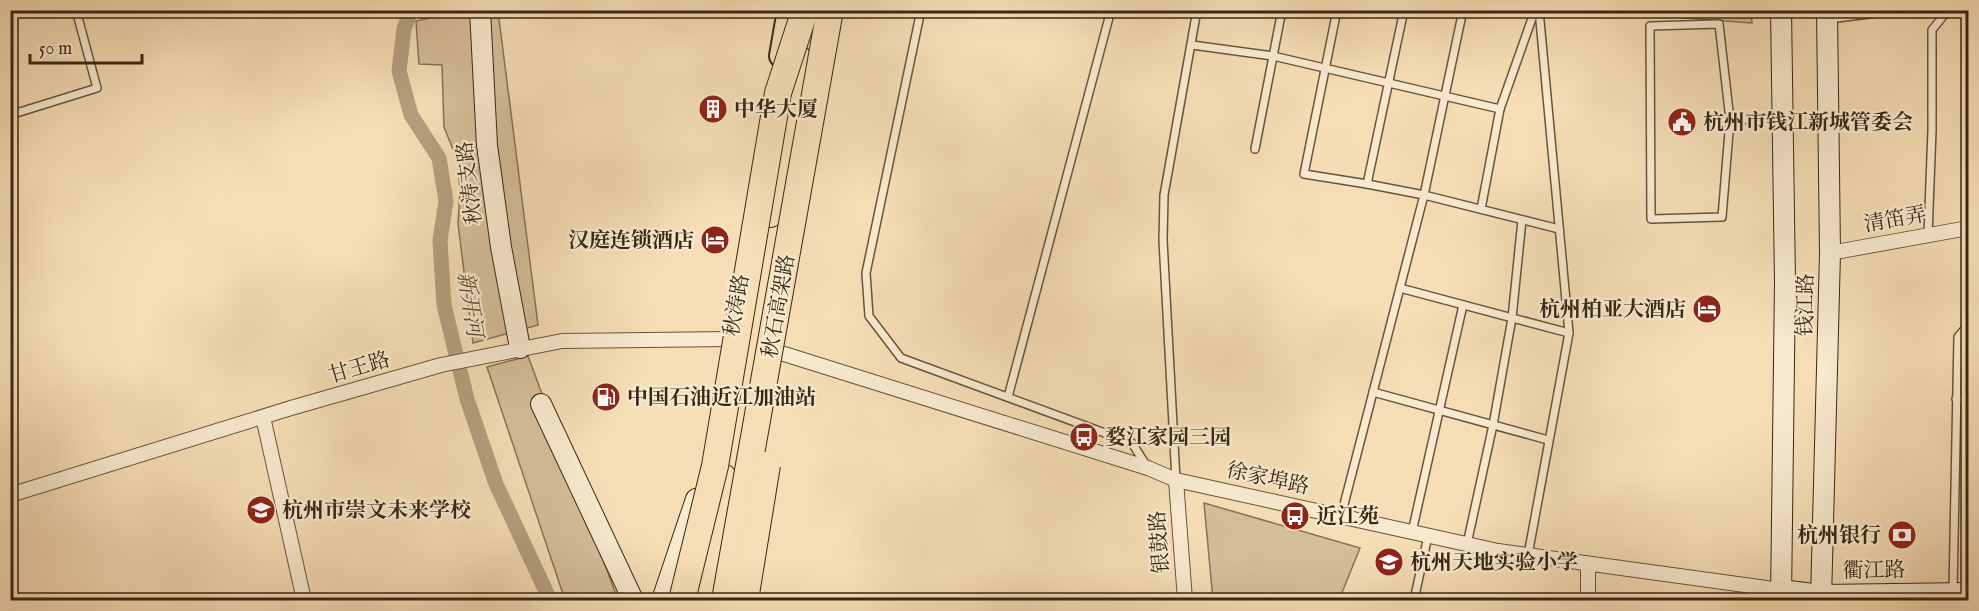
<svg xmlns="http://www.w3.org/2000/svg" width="1979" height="611" viewBox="0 0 1979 611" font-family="'IM FELL English','Noto Serif SC',serif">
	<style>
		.green { fill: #d5be9a; stroke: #867357; stroke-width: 1.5 }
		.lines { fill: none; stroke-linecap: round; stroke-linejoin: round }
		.canal { stroke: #b49f7e; stroke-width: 15 }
		.lane-casing { stroke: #66553c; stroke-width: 10 }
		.street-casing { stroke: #66553c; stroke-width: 16 }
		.secondary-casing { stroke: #372814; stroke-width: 22 }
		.primary-casing { stroke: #372814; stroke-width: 26 }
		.highway-casing { stroke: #372814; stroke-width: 28 }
		.lane { stroke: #f8e9cf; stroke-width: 7 }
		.street { stroke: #f8e9cf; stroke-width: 14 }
		.secondary { stroke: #f8e9cf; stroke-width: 20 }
		.primary { stroke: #f5ddb5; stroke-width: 22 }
		.highway { stroke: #f5ddb5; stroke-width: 26 }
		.highway-bridge-casing { stroke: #372814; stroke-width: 28; stroke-linecap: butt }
		.highway-bridge { stroke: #f5ddb5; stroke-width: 26 }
		.labels { text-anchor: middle; stroke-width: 4.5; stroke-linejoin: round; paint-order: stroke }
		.poi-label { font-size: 21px; font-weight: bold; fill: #372814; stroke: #f8e9cf; text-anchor: start }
		.street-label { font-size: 21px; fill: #372814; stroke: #f8e9cf }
		.water-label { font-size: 22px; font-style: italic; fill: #5c4c34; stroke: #f8e9cf }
	</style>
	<rect width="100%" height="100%" fill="#f5ddb5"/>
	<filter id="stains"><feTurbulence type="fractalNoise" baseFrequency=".00333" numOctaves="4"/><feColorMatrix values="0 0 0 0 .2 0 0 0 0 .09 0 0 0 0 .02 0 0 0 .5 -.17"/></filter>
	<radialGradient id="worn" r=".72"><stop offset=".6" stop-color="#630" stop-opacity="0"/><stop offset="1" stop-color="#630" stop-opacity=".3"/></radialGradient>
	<!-- green -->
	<g class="green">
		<path d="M444,11H498L538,325L473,343L458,224L460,192L458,162L444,127L442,65L419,64L416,21L444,15Z"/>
		<path d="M1589,11H1751L1752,23Z"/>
		<path d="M528,356L618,600H565L487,367Z"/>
		<path d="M1204,503L1360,548L1339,600H1213Z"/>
	</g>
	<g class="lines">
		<!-- canal -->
		<path class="canal" d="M411,10L404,29L399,71L411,115L439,158L446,201L440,240L444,305L467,399L496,484L550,600"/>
		<!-- lane casing -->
		<g class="lane-casing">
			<g id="lane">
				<path d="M921,10L866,273L869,316L901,358L1132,443L1146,465"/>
				<path d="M1337,10L1304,174L1367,184L1424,195L1341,516"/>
				<path d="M1463,10L1424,195L1559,229"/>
				<path d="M1960,10L1968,16"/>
				<path d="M1828,19L1903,10"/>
				<path d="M1192,45L1273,56L1500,109"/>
				<path d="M10,115L97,88L76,10"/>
				<path d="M1730,120L1719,24L1650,26L1651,219L1722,217L1730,120L1781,118"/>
				<path d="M1255,149L1282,10"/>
				<path d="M1367,184L1404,10"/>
				<path d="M1481,209L1500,109L1535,10"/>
				<path d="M1928,235L1932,130V30L1948,10"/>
				<path d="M1400,288L1569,333"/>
				<path d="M1373,392L1548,440"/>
				<path d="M1008,397L1111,10"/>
				<path d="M1956,399H1968"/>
				<path d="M1176,480L1163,240L1164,195L1197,10"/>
				<path d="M1412,532L1463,305"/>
				<path d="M1467,544L1493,425L1512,318L1522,220"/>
				<path d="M1528,555L1569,333L1539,10"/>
				<path d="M1953,590L1958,337L1968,325"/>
				<path d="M1414,600L1428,536"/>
			</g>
		</g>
		<!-- street casing -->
		<g class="street-casing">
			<g id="street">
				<path d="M1830,253L1968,228"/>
				<path d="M765,348L1148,468L1176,480L1498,551L1781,590"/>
				<path d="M263,417L304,600"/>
				<path d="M1176,480L1185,600"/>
				<path d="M10,495L291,408L441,365L562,341L730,339"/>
				<path d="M1588,600V564"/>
			</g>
		</g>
		<!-- secondary casing -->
		<g class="secondary-casing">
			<g id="secondary">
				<path d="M480,10L487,145L501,247L520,348"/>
				<path d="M541,404L633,600"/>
				<path d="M1781,590L1821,595L1968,593"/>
				<path d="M662,600L696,499"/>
				<path d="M1781,600L1785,282L1781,10"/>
				<path d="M1821,600L1830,253L1827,10"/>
			</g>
		</g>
		<!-- primary casing -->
		<g class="primary-casing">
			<path id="primary" d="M781,56L789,10"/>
		</g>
		<!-- highway casing -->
		<g class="highway-casing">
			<g id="highway">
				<path d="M770,214L798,58"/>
				<path d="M701,600L723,477"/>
			</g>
		</g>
		<!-- lane -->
		<use href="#lane" class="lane"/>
		<!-- street -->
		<use href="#street" class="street"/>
		<!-- secondary -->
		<use href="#secondary" class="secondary"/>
		<!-- primary -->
		<use href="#primary" class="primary"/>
		<!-- highway -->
		<use href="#highway" class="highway"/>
		<!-- highway-bridge casing -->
		<g class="highway-bridge-casing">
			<g id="highway-bridge">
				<path d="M682,600L715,466L778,93L805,10"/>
				<path d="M725,600L830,10"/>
				<path d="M745,600L767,465"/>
			</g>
		</g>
		<!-- highway-bridge -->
		<use href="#highway-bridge" class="highway-bridge"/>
	</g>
	<!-- icons -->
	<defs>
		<g id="building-disc" transform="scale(1.5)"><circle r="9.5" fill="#8f2418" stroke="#f8e9cf"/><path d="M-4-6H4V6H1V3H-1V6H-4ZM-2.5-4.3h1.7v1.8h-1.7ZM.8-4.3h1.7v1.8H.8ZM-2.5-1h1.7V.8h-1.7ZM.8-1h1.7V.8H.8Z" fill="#fff"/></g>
		<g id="civic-disc" transform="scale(1.5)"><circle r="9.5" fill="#8f2418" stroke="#f8e9cf"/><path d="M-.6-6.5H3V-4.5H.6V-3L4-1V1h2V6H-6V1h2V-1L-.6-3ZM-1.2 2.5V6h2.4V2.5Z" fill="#fff"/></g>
		<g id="hotel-disc" transform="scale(1.5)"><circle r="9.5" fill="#8f2418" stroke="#f8e9cf"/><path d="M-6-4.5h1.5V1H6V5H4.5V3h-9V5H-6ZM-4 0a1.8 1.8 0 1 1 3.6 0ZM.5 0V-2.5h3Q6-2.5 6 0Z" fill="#fff"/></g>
		<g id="fuel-disc" transform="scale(1.5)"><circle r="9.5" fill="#8f2418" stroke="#f8e9cf"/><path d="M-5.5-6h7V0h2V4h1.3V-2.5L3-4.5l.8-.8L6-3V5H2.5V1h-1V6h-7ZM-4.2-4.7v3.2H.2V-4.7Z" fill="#fff"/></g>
		<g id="bus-disc" transform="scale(1.5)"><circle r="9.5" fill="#8f2418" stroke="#f8e9cf"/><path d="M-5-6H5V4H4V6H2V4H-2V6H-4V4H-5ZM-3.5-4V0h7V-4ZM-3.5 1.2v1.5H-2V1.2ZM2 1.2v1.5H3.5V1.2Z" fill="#fff"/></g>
		<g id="school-disc" transform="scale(1.5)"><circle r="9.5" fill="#8f2418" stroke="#f8e9cf"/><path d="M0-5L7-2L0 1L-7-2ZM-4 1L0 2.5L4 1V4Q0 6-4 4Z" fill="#fff"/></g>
		<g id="bank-disc" transform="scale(1.5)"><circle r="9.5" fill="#8f2418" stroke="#f8e9cf"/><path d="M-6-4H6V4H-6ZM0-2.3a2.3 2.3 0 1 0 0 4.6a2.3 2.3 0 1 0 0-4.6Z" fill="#fff"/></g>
	</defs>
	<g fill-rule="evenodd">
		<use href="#building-disc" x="713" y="109"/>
		<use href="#civic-disc" x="1682" y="122"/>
		<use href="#hotel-disc" x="715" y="240"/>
		<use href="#hotel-disc" x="1707" y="309"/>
		<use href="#fuel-disc" x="606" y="397"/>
		<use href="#bus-disc" x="1084" y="437"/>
		<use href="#school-disc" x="261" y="510"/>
		<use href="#bus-disc" x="1295" y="516"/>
		<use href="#bank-disc" x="1902" y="535"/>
		<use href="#school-disc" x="1389" y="562"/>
	</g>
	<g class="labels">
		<!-- poi labels -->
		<g class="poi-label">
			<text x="734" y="116">中华大厦</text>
			<text x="1703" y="129">杭州市钱江新城管委会</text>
			<text x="694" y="247" text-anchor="end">汉庭连锁酒店</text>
			<text x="1686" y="316" text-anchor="end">杭州柏亚大酒店</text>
			<text x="627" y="404">中国石油近江加油站</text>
			<text x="1105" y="444">婺江家园三园</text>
			<text x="282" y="517">杭州市崇文未来学校</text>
			<text x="1316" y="523">近江苑</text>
			<text x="1881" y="542" text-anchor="end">杭州银行</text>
			<text x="1410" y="569">杭州天地实验小学</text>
		</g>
		<!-- street labels -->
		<g class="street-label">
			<text transform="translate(469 183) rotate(-97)" y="7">秋涛支路</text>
			<text transform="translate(1895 219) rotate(-10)" y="7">清笛弄</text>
			<text transform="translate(736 305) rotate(-80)" y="7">秋涛路</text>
			<text transform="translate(1805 305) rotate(-89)" y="7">钱江路</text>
			<text transform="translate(778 306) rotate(-80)" y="7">秋石高架路</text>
			<text transform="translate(359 367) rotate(-16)" y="7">甘王路</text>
			<text transform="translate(1268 478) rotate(12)" y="7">徐家埠路</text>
			<text transform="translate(1159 542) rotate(-94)" y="7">银鼓路</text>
			<text transform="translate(1874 570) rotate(-1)" y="7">衢江路</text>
		</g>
		<!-- water labels -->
		<g class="water-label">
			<text transform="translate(471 304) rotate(81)" y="8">新开河</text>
		</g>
	</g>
	<!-- margin -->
	<rect width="1979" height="611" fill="none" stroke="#f5ddb5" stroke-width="36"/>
	<rect x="12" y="12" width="1955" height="587" fill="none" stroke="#372814" stroke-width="3"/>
	<rect x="18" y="18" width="1943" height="575" fill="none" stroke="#372814" stroke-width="1.5"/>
	<!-- scale -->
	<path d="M30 54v9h112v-9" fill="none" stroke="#372814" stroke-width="3"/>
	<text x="39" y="54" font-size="18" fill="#372814" stroke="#f8e9cf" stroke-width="4.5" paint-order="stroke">50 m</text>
	<rect width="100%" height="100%" filter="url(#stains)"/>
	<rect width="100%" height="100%" fill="url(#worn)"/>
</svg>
